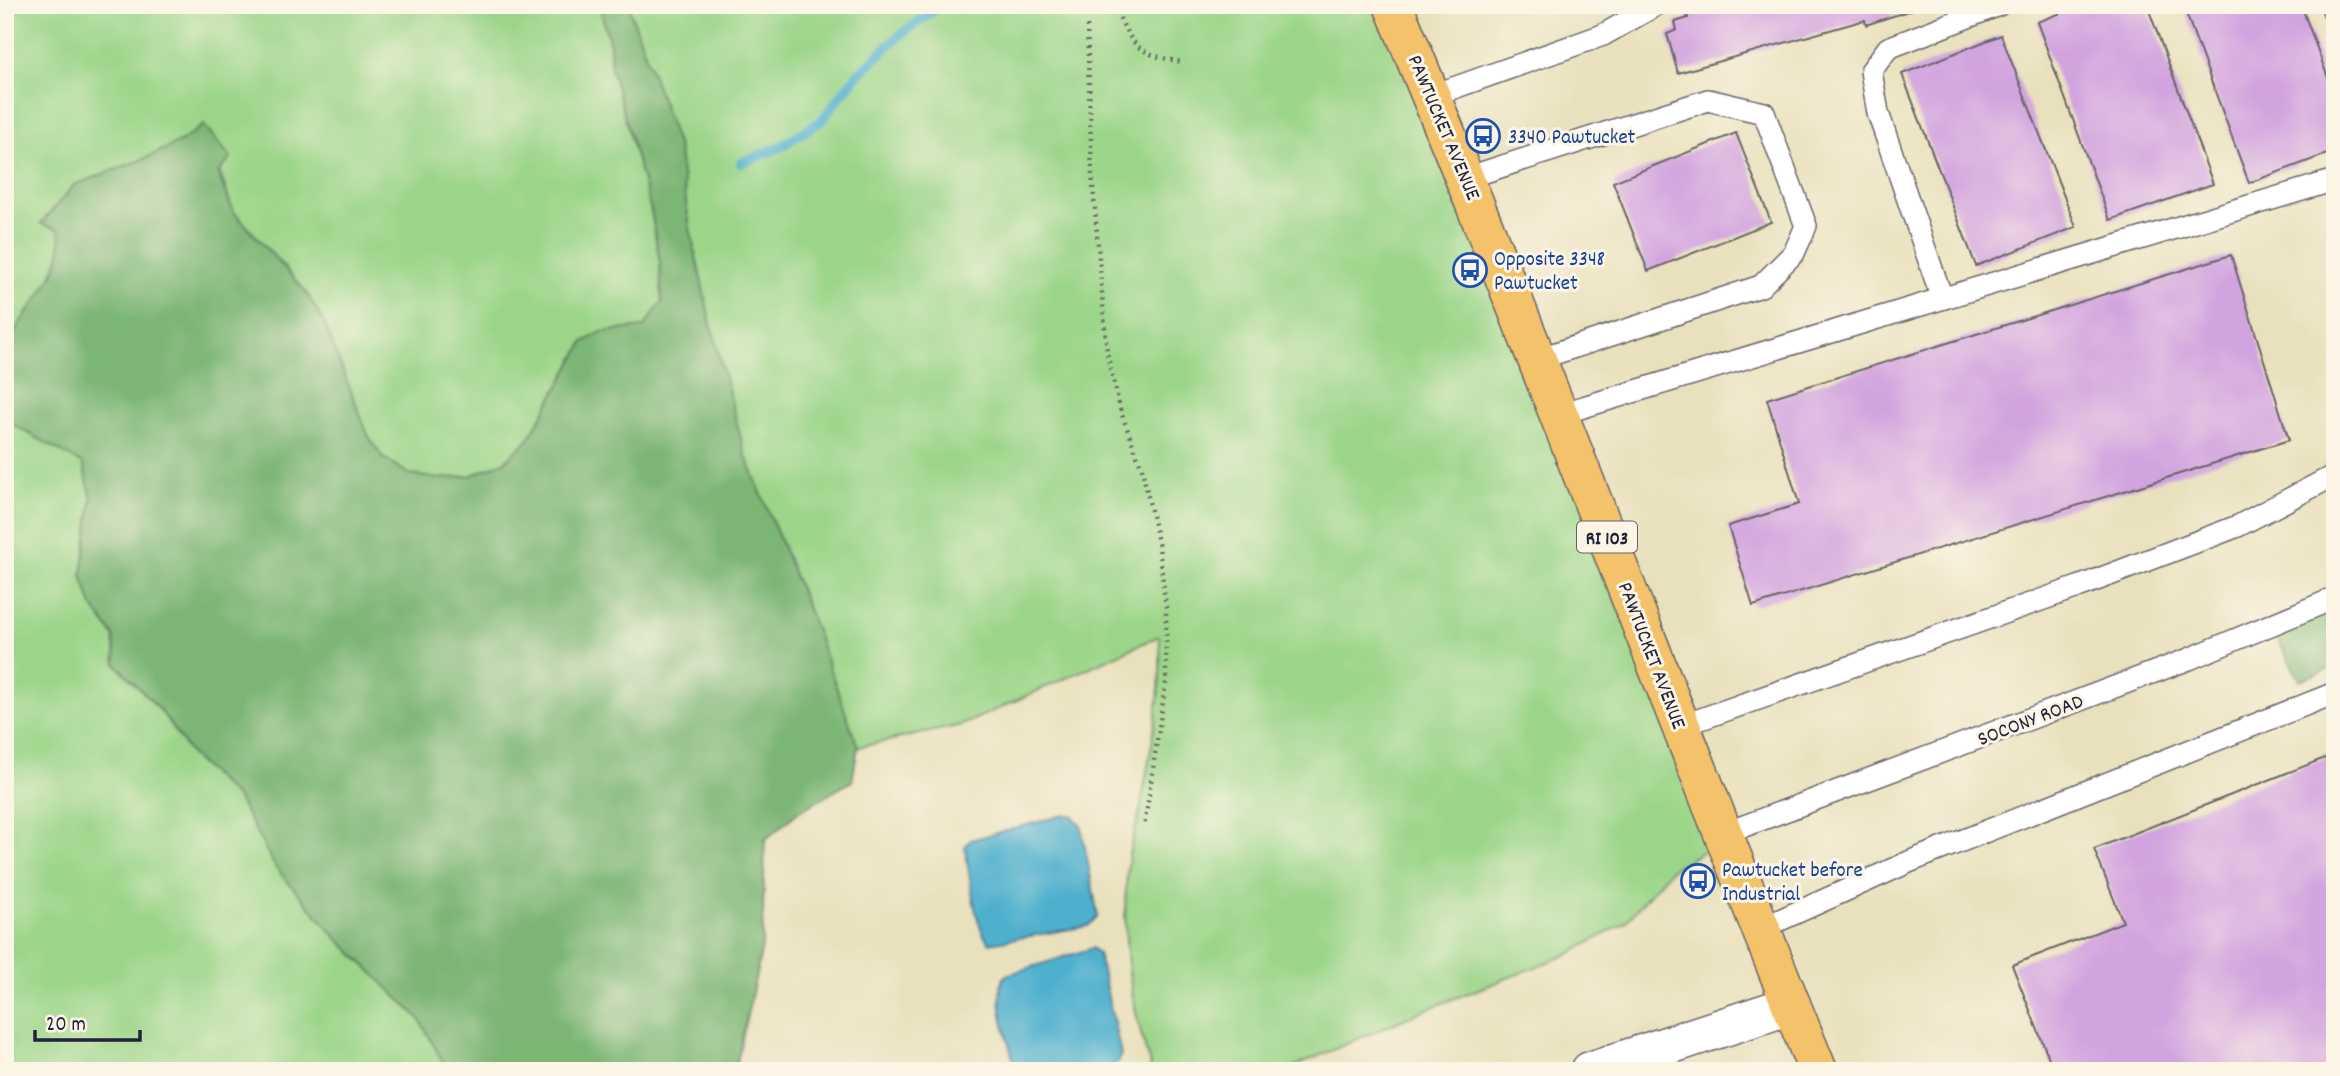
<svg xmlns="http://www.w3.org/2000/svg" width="2340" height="1076" viewBox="0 0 2340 1076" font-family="Dekko,sans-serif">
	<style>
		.green { fill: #9bd589; stroke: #5e7c62; stroke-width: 2 }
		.forest { fill: #7cb675; stroke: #4f6c58; stroke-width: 2 }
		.water { fill: #4fb0ce; stroke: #386984; stroke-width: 2 }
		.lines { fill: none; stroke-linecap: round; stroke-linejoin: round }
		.stream { stroke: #4fb0ce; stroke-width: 10 }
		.building { fill: #d1a3df }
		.service-casing { stroke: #686568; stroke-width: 24 }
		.minor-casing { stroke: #686568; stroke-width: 41 }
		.primary-casing { stroke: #686568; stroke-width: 41 }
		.path { stroke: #686568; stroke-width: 4.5; stroke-dasharray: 2 5; stroke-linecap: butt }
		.service { stroke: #fff; stroke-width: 21 }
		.minor { stroke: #fff; stroke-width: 38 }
		.primary { stroke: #f3c26a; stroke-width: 38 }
		.labels { text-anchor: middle; stroke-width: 6; stroke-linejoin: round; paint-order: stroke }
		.shield { fill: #fcf5e5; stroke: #63616e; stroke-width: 2 }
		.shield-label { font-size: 19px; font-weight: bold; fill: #22223b }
		.street-label { font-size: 21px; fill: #22223b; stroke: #fcf5e5 }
		.transit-label { font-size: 21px; fill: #164399; stroke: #fcf5e5; text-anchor: start }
	</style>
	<rect width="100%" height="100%" fill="#fcf5e5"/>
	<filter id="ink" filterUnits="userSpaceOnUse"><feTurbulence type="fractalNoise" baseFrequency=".0143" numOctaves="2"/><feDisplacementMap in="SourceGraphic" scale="14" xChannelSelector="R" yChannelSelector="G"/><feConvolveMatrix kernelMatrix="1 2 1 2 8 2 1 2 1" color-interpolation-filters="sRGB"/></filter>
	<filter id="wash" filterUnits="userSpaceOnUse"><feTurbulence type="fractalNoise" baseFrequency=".00686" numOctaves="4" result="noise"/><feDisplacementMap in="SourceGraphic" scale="28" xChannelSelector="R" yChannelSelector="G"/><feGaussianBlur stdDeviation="1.57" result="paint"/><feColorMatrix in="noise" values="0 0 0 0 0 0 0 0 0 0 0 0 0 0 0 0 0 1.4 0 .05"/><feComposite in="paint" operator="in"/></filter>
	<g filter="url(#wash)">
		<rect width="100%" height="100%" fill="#e9e1bd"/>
		<!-- green -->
		<g class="green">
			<path d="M5,5H599L610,44L611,68L651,210L660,263L662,302L644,327L602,332L584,342L528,440L504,462L470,476L438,479L409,474L382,457L368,435L324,323L306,292L233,211L204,125L180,142L146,158L74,185L41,223L58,229L63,247L47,286L5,350Z"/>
			<path d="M628,5H1394L1725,840L1672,868L1625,923L1569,954L1422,1011L1289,1069L1152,1071C1129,1001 1119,930 1129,856C1131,840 1137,825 1140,810C1149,760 1165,685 1159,636L962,725L858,747L810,614L745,454L710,321L690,229L678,147Z"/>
			<path d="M5,420L83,464L92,498L82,575L92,606L114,636L116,664L161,711L192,756L238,799L276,868L337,938L419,1018L448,1071H5Z"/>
		</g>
		<!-- forest -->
		<g class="forest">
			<path d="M599,5H628L678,147L690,229L710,321L745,454L810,614L858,747L852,781L798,812L765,840L762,947L735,1071H448L419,1018L337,938L276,868L238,799L192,756L161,711L116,664L114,636L92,606L82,575L92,499L83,464L5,420C5,402 0,364 6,349C21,308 72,276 58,229L41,224L74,185L146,158L180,142L204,125L231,158L218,173L233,211L306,292L324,323L368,435L382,457L409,474L438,479L470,476L504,462L528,440L584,342L602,332L644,327L662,302L660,263L651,210L611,68L610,44Z"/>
			<path d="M2335,593V667L2300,680L2269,624Z"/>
		</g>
		<!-- water -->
		<g class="water">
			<path d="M1064,815H1072L1081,826L1098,916L1088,926L990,943C974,930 969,868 965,846L971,840Z"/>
			<path d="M1092,948L1098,953L1121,1054L1119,1061L1106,1071H1016C1011,1047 990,993 1006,975Z"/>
		</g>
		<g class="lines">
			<!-- stream -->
			<path class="stream" d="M741,163L778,148L821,121L858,74L899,36L941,5"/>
		</g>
		<g id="blocks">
			<!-- building -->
			<g class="building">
				<path d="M1705,5H1923V6L1866,25L1865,20L1678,73L1667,34L1677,30L1675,22L1688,18L1686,12Z"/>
				<path d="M2082,5H2147L2213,184L2110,220L2037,22Z"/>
				<path d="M2183,5H2301L2335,97V151L2249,183Z"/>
				<path d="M2001,35L2076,227L1976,266L1902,74Z"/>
				<path d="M1736,133L1771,222L1648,271L1613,182Z"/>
				<path d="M2231,255L2289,440L1753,606L1728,526L1799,504L1767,399Z"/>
				<path d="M2335,754V1071H2054L2012,965L2123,922L2094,849Z"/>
			</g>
		</g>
	</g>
	<g filter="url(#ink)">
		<use href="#blocks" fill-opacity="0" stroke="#686568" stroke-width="2"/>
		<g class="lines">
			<!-- service casing -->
			<g class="service-casing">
				<g id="service">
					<path d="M2331,5L2335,14"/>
					<path d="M1431,96L1603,35L1656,5"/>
					<path d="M1466,178L1708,100L1764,113L1806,226L1794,253L1761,286L1538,359"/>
					<path d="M1942,298L1878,113L1871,71L1888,48L1999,5"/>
					<path d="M1560,414L2335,180"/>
					<path d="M1681,726L2078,587L2238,526L2331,477L2335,472"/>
					<path d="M1723,834L2189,659L2335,598"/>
					<path d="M1760,929L1911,861L2335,693"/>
				</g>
			</g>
			<!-- minor casing -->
			<g class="minor-casing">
				<path id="minor" d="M1590,1071L1791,1005"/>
			</g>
			<!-- primary casing -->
			<g class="primary-casing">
				<path id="primary" d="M1393,5C1541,358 1674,717 1818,1071"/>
			</g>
			<!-- path -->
			<g class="path">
				<path d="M1114,5C1133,48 1136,53 1182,62"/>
				<path d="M1087,26L1092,174L1107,353L1121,412L1142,469L1159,547L1166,607V681L1144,828"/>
			</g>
			<!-- service -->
			<use href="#service" class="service"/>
			<!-- minor -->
			<use href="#minor" class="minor"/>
			<!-- primary -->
			<use href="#primary" class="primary"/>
		</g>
	</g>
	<!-- icons -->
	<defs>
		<g id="bus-ring" transform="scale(1.75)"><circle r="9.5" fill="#fcf5e5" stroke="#1a4fb4" stroke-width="1.5"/><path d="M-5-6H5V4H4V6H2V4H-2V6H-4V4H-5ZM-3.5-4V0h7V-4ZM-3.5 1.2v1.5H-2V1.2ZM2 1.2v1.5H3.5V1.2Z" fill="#1a4fb4"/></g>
	</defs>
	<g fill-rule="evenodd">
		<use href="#bus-ring" x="1483" y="136"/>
		<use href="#bus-ring" x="1470" y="270"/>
		<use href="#bus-ring" x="1698" y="881"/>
	</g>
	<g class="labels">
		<!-- shield labels -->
		<rect class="shield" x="1577" y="521.5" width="60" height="31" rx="5"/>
		<g class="shield-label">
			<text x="1607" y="544">RI 103</text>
		</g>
		<!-- street labels -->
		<g class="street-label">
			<text transform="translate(1445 127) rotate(67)" y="7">PAWTUCKET AVENUE</text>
			<text transform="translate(1653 655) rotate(69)" y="7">PAWTUCKET AVENUE</text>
			<text transform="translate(2030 719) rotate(-21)" y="7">SOCONY ROAD</text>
		</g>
		<!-- transit labels -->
		<g class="transit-label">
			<text x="1508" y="143">3340 Pawtucket</text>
			<text x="1494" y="265">Opposite 3348<tspan x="1494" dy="24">Pawtucket</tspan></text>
			<text x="1722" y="876">Pawtucket before<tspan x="1722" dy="24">Industrial</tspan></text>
		</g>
	</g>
	<!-- margin -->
	<rect width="2340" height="1076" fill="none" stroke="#fcf5e5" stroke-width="28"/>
	<!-- scale -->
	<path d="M35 1030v10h105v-10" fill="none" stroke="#22223b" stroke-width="3.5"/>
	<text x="46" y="1030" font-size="21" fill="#22223b" stroke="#fcf5e5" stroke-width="5" paint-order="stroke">20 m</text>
</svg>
